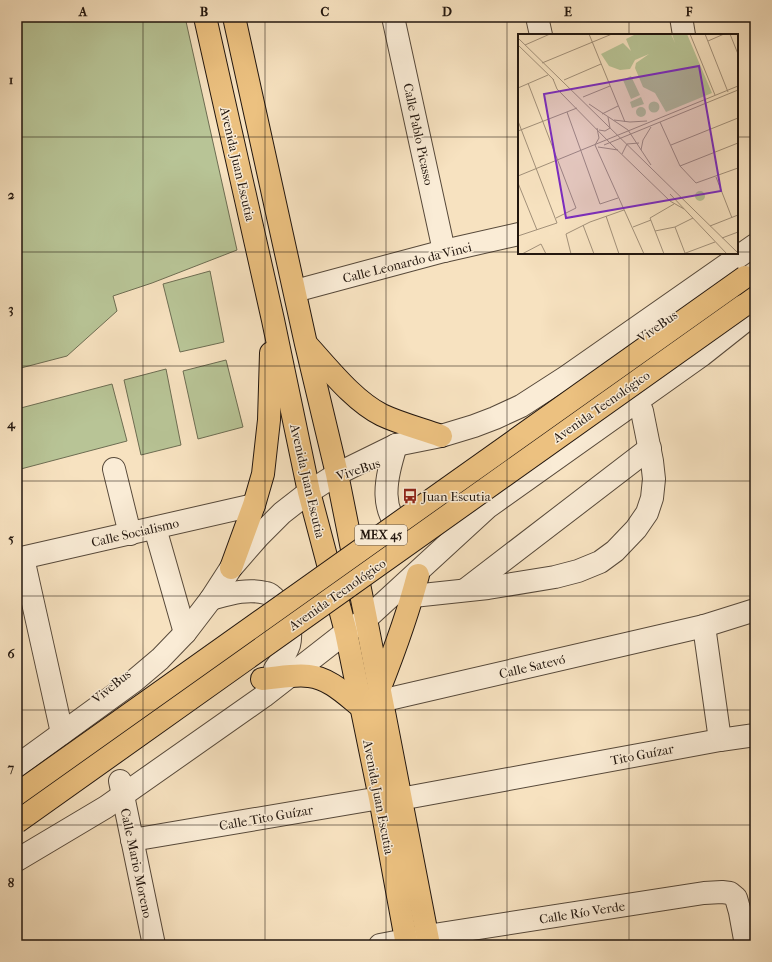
<svg xmlns="http://www.w3.org/2000/svg" width="772" height="962" viewBox="0 0 772 962" font-family="'IM FELL French Canon',serif">
	<style>
		.green { fill: #b8c496; stroke: #6d6d52 }
		.lines { fill: none; stroke-linecap: round; stroke-linejoin: round }
		.minor-casing { stroke: #57493a; stroke-width: 24 }
		.major-casing { stroke: #22160e; stroke-width: 24 }
		.minor { stroke: #faecd6; stroke-width: 22 }
		.major { stroke: #ecc180; stroke-width: 22 }
		.major-bridge-casing { stroke: #22160e; stroke-width: 24; stroke-linecap: butt }
		.major-bridge { stroke: #ecc180; stroke-width: 22 }
		.grid { fill: none; stroke: #22160e; stroke-width: 1; stroke-opacity: 0.55 }
		.labels { text-anchor: middle; stroke-width: 3; stroke-linejoin: round; paint-order: stroke }
		.shield { fill: #faecd6; stroke: #63564a; stroke-width: 1 }
		.shield-label { font-size: 12px; font-weight: bold; fill: #22160e }
		.street-label { font-size: 13px; fill: #22160e; stroke: #faecd6 }
		.poi-label { font-size: 13px; fill: #22160e; stroke: #faecd6; text-anchor: start }
		.inset-road { fill: none; stroke: #a29079; stroke-width: 1 }
		.view { fill: #7b2cbf; fill-opacity: 0.15; stroke: #7b2cbf; stroke-width: 2 }
		.inset-edge { fill: none; stroke: #22160e; stroke-width: 2 }
		.neatline { fill: none; stroke: #22160e; stroke-width: 1.5 }
		.grid-label { font-size: 13px; text-anchor: middle; font-weight: bold; fill: #22160e }
	</style>
	<rect width="100%" height="100%" fill="#f7e2c0"/>
	<filter id="stains"><feTurbulence type="fractalNoise" baseFrequency=".005" numOctaves="4"/><feColorMatrix values="0 0 0 0 .2 0 0 0 0 .09 0 0 0 0 .02 0 0 0 .5 -.17"/></filter>
	<radialGradient id="worn" r=".72"><stop offset=".6" stop-color="#630" stop-opacity="0"/><stop offset="1" stop-color="#630" stop-opacity=".3"/></radialGradient>
	<!-- green -->
	<g class="green">
		<path d="M17,17H185L237,250L152,283L113,296L117,311L67,356L17,369Z"/>
		<path d="M210,271L224,342L180,352L163,284Z"/>
		<path d="M226,360L243,427L198,439L183,371Z"/>
		<path d="M166,369L181,445L141,455L124,380Z"/>
		<path d="M112,384L127,441L17,470V409Z"/>
	</g>
	<g class="lines">
		<!-- minor casing -->
		<g class="minor-casing">
			<g id="minor">
				<path d="M393,17L444,251"/>
				<path d="M537,17L541,35"/>
				<path d="M681,17L684,35"/>
				<path d="M295,291L444,251L519,234"/>
				<path d="M396,445C386,479 376,513 410,538"/>
				<path d="M114,469L130,534"/>
				<path d="M155,528L185,633"/>
				<path d="M23,558L62,733"/>
				<path d="M17,559L254,505"/>
				<path d="M465,590L650,448"/>
				<path d="M413,596L488,588L555,577L578,571L600,562L615,551L636,529L647,513L652,498L654,479L652,461L642,411"/>
				<path d="M211,599C229,594 247,588 266,593C269,593 271,595 273,597C286,608 293,629 289,645C286,654 280,662 275,669"/>
				<path d="M704,626L720,740"/>
				<path d="M363,705L704,626L755,610"/>
				<path d="M17,766L134,681L160,659L185,633L211,599L231,568L258,537L282,513L309,492L337,474L396,445L441,436L474,426L495,418L521,406L566,377L755,245"/>
				<path d="M120,781L154,945"/>
				<path d="M132,840L380,798L400,799L720,740L755,735"/>
				<path d="M17,860L106,807L264,696L346,632L366,619L488,507L702,355L755,313"/>
				<path d="M380,945L427,936L704,893L722,892L730,893L736,898L740,912L746,945"/>
			</g>
		</g>
		<!-- major casing -->
		<g class="major-casing">
			<g id="major">
				<path d="M205,17L273,320L309,492L346,632L380,798L407,945"/>
				<path d="M234,17L306,344L337,474L366,619L429,945"/>
				<path d="M743,306L755,297"/>
				<path d="M308,346C329,369 354,401 382,415C401,424 422,429 441,436"/>
				<path d="M231,568L254,505L263,474L269,420L271,353"/>
				<path d="M262,679C277,678 294,674 309,676C329,678 345,694 360,706"/>
				<path d="M379,690C394,652 408,614 418,575"/>
			</g>
		</g>
		<!-- minor -->
		<use href="#minor" class="minor"/>
		<!-- major -->
		<use href="#major" class="major"/>
		<!-- major-bridge casing -->
		<g class="major-bridge-casing">
			<g id="major-bridge">
				<path d="M17,794L745,277"/>
				<path d="M17,822L743,306"/>
			</g>
		</g>
		<!-- major-bridge -->
		<use href="#major-bridge" class="major-bridge"/>
	</g>
	<!-- grid -->
	<path class="grid" d="M143,17V945M265,17V945M386,17V945M507,17V945M629,17V35M17,137H519M737,137H755M17,252H519M737,252H755M629,253V945M17,366H755M17,481H755M17,596H755M17,710H755M17,825H755"/>
	<!-- icons -->
	<defs>
		<g id="bus-bare" transform="scale(1.2)"><path d="M-5-6H5V4H4V6H2V4H-2V6H-4V4H-5ZM-3.5-4V0h7V-4ZM-3.5 1.2v1.5H-2V1.2ZM2 1.2v1.5H3.5V1.2Z" fill="#8f2418" stroke="#faecd6" stroke-width="2.5" paint-order="stroke"/></g>
	</defs>
	<g fill-rule="evenodd">
		<use href="#bus-bare" x="410" y="496"/>
	</g>
	<g class="labels">
		<!-- shield labels -->
		<rect class="shield" x="355" y="525" width="52" height="20" rx="3"/>
		<g class="shield-label">
			<text x="381" y="539">MEX 45</text>
		</g>
		<!-- street labels -->
		<g class="street-label">
			<text transform="translate(419 134) rotate(78)" y="5">Calle Pablo Picasso</text>
			<text transform="translate(238 164) rotate(77)" y="5">Avenida Juan Escutia</text>
			<text transform="translate(407 262) rotate(-14)" y="5">Calle Leonardo da Vinci</text>
			<text transform="translate(657 326) rotate(-35)" y="5">ViveBus</text>
			<text transform="translate(601 406) rotate(-35)" y="5">Avenida Tecnológico</text>
			<text transform="translate(358 469) rotate(-18)" y="5">ViveBus</text>
			<text transform="translate(308 481) rotate(77)" y="5">Avenida Juan Escutia</text>
			<text transform="translate(135 532) rotate(-13)" y="5">Calle Socialismo</text>
			<text transform="translate(337 594) rotate(-35)" y="5">Avenida Tecnológico</text>
			<text transform="translate(532 666) rotate(-13)" y="5">Calle Satevó</text>
			<text transform="translate(111 686) rotate(-39)" y="5">ViveBus</text>
			<text transform="translate(642 754) rotate(-11)" y="5">Tito Guízar</text>
			<text transform="translate(379 797) rotate(79)" y="5">Avenida Juan Escutia</text>
			<text transform="translate(266 817) rotate(-10)" y="5">Calle Tito Guízar</text>
			<text transform="translate(137 863) rotate(78)" y="5">Calle Mario Moreno</text>
			<text transform="translate(582 912) rotate(-9)" y="5">Calle Río Verde</text>
		</g>
		<!-- poi labels -->
		<g class="poi-label">
			<text x="422" y="501">Juan Escutia</text>
		</g>
	</g>
	<!-- overview -->
	<g transform="translate(518 34)">
		<rect width="220" height="220" fill="#f7e2c0"/>
		<path d="M118,0H153L157,9L154,0H169L194,59L148,78L137,59L125,53L117,34L118,29L131,20L117,26L112,35L102,36L91,32L83,20L105,9L113,17L108,5ZM113,42L122,61L113,65L105,46ZM123,63L126,70L114,74L112,68ZM130.5 73a5.5 5.5 0 1 1 11 0a5.5 5.5 0 1 1-11 0ZM118 78a5 5 0 1 1 10 0a5 5 0 1 1-10 0ZM177 162a5 5 0 1 1 10 0a5 5 0 1 1-10 0Z" fill="#b8c496"/>
		<path class="inset-road" d="M71,0L107,88M172,0L197,61M187,0L210,58M212,0L220,20M0,4L220,219M190,7L206,0M0,11L36,46M7,11L32,0M24,29L94,0M35,45L39,55L92,109L152,167L166,175M46,46L83,30M10,49L58,174L38,184M0,54L30,41M65,63L92,52M71,70L110,96L133,131M49,78L82,170L100,164M84,80L100,72M96,86L112,88L129,87M0,87L39,189L0,202M142,88L162,132L178,149L220,134M81,96L87,97L92,94L90,83M0,97L59,74M77,111L126,220M77,111L81,104L79,94M86,111L220,56M153,111L220,84M80,113L100,116M123,116L125,106L133,93M104,120L109,110L121,109M162,132L220,109M0,142L220,52M198,143L214,184M0,149L19,196M152,160L209,220M88,182L101,220M65,191L76,220M192,192L220,181M115,193L133,186M157,193L167,219M137,197L157,193L175,184M204,204L220,198M4,220L23,210L28,220M53,220L48,200L72,188L106,176M146,220L132,184L156,170M165,220L197,208"/>
		<path class="view" d="M181,32L203,157L48,184L26,60Z"/>
		<rect width="220" height="220" class="inset-edge"/>
	</g>
	<!-- margin -->
	<rect width="772" height="962" fill="none" stroke="#f7e2c0" stroke-width="44"/>
	<rect x="22" y="22" width="728" height="918" class="neatline"/>
	<g class="grid-label">
		<text x="83" y="16">A</text>
		<text x="204" y="16">B</text>
		<text x="325" y="16">C</text>
		<text x="447" y="16">D</text>
		<text x="568" y="16">E</text>
		<text x="689" y="16">F</text>
		<text x="11" y="84">1</text>
		<text x="11" y="199">2</text>
		<text x="11" y="313">3</text>
		<text x="11" y="428">4</text>
		<text x="11" y="543">5</text>
		<text x="11" y="658">6</text>
		<text x="11" y="772">7</text>
		<text x="11" y="887">8</text>
	</g>
	<rect width="100%" height="100%" filter="url(#stains)"/>
	<rect width="100%" height="100%" fill="url(#worn)"/>
</svg>
